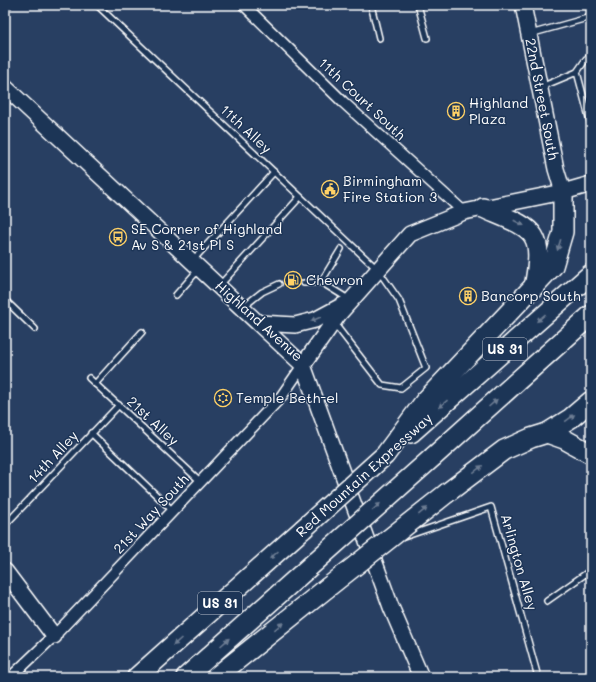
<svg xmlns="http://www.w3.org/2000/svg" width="596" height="682" viewBox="0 0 596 682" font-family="Mali,sans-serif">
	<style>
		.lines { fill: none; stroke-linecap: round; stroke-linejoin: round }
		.lane-casing { stroke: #fff; stroke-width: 8 }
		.street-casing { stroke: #fff; stroke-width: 13 }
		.secondary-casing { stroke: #fff; stroke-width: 18 }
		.highway-casing { stroke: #fff; stroke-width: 22 }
		.lane { stroke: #1d3557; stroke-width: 5 }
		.street { stroke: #1d3557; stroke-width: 10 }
		.secondary { stroke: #1d3557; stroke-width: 15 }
		.highway { stroke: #1d3557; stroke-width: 19 }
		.highway-bridge-casing { stroke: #fff; stroke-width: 22; stroke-linecap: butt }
		.highway-bridge { stroke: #1d3557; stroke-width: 19 }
		.oneway { fill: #6c7c92 }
		.labels { text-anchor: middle; stroke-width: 3; stroke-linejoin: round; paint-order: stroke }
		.shield { fill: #1d3557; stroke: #bbc2cd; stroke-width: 1 }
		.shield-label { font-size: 13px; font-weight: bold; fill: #fff }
		.street-label { font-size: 14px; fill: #fff; stroke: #1d3557 }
		.poi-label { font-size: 14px; fill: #fff; stroke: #1d3557; text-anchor: start }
	</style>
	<rect width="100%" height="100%" fill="#283f62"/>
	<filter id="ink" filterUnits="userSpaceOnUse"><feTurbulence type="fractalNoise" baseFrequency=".025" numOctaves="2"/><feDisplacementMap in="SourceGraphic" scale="8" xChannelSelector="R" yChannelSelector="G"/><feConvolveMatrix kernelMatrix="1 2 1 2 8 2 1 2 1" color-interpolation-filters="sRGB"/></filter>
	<g filter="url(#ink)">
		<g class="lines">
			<!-- lane casing -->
			<g class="lane-casing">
				<g id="lane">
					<path d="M97,5L378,270L399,300L426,368L401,388L382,385L334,323"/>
					<path d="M371,5L379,38"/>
					<path d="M418,5L427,38"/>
					<path d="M5,9L9,5"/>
					<path d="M530,34L591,17"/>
					<path d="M577,72L591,125"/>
					<path d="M541,87L577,72L586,59L591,57"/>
					<path d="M193,260L274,172"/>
					<path d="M321,282L341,249"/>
					<path d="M304,283L321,282L350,300"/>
					<path d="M220,285L300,197"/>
					<path d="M176,295L199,269"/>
					<path d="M5,300L35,329"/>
					<path d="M243,307L262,292L279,284"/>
					<path d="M89,378L201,482"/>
					<path d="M95,384L142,332"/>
					<path d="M91,433L173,511"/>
					<path d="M5,525L119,405"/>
					<path d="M401,538L491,507L538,677"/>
					<path d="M547,601L591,570"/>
				</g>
			</g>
			<!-- street casing -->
			<g class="street-casing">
				<g id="street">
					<path d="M244,5L343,102L464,212"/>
					<path d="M11,677L54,636L281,397L303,365"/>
				</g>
			</g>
			<!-- secondary casing -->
			<g class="secondary-casing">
				<g id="secondary">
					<path d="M523,5L556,169L563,192"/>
					<path d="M5,87L303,365L391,607L421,677"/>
					<path d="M259,323L295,325L315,320L343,305"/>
					<path d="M303,365L339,314L410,234L464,212L563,192L591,184"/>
					<path d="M5,571L54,636"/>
				</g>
			</g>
			<!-- highway casing -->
			<g class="highway-casing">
				<g id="highway">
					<path d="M483,208C532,229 546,228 534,287"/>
					<path d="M411,433L591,274"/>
					<path d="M547,433L564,439L591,454"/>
					<path d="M385,455L425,401L553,266L563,232V192"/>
					<path d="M433,457L591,315"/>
					<path d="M447,493L504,450L531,438L547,433L571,418L591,401"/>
					<path d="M137,677L303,529"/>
					<path d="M186,677L316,561"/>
					<path d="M216,677L327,588"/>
				</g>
			</g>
			<!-- lane -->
			<use href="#lane" class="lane"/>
			<!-- street -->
			<use href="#street" class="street"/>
			<!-- secondary -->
			<use href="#secondary" class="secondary"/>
			<!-- highway -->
			<use href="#highway" class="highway"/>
			<!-- highway-bridge casing -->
			<g class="highway-bridge-casing">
				<g id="highway-bridge">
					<path d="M303,529L385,455"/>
					<path d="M316,561L433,457"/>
					<path d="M327,588L447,493"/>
				</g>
			</g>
			<!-- highway-bridge -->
			<use href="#highway-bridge" class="highway-bridge"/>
		</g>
		<!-- one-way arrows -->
		<defs><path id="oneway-solid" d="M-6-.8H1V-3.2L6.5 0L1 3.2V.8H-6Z"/></defs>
		<g class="oneway">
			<use href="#oneway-solid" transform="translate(519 223) rotate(27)"/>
			<use href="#oneway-solid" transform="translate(559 245) rotate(107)"/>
			<use href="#oneway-solid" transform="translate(541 318) rotate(139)"/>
			<use href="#oneway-solid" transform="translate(316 319) rotate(157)"/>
			<use href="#oneway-solid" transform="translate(493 403) rotate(-42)"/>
			<use href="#oneway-solid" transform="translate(443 404) rotate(139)"/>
			<use href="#oneway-solid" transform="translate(570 418) rotate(-36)"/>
			<use href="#oneway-solid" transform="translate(478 469) rotate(-37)"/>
			<use href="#oneway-solid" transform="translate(376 507) rotate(-42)"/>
			<use href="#oneway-solid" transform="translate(423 511) rotate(-39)"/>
			<use href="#oneway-solid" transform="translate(274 555) rotate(138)"/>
			<use href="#oneway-solid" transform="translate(279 626) rotate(-39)"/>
			<use href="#oneway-solid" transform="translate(177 642) rotate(138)"/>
			<use href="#oneway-solid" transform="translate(225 642) rotate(-42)"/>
		</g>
	</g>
	<!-- icons -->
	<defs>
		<g id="building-ring" transform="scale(0.9)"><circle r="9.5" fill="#1d3557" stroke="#ffd166" stroke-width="1.5"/><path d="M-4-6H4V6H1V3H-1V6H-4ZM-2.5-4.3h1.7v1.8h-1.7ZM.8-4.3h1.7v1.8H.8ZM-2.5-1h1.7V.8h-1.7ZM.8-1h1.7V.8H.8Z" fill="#ffd166"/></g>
		<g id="civic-ring" transform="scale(0.9)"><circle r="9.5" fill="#1d3557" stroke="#ffd166" stroke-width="1.5"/><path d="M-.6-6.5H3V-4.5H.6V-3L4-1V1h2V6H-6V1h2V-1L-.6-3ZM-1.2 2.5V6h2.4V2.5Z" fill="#ffd166"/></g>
		<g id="bus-ring" transform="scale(0.9)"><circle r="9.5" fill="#1d3557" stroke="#ffd166" stroke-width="1.5"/><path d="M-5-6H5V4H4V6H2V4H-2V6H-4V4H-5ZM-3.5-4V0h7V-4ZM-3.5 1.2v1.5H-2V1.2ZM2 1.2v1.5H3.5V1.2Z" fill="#ffd166"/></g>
		<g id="fuel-ring" transform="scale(0.9)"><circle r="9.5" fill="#1d3557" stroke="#ffd166" stroke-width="1.5"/><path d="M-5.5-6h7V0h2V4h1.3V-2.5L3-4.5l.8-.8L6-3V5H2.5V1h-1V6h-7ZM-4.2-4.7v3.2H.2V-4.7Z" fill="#ffd166"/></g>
		<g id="synagogue-ring" transform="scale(0.9)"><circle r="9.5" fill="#1d3557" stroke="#ffd166" stroke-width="1.5"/><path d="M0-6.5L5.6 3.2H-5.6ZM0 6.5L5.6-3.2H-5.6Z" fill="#ffd166"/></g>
	</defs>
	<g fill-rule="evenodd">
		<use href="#building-ring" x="456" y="111"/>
		<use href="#civic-ring" x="330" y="189"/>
		<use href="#bus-ring" x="118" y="237"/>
		<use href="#fuel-ring" x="293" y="280"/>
		<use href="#building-ring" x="468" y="296"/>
		<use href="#synagogue-ring" x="223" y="398"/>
	</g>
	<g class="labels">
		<!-- shield labels -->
		<g class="shield">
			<rect x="483" y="338" width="44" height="22" rx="3"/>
			<rect x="198" y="592" width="44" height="22" rx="3"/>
		</g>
		<g class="shield-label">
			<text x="505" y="354">US 31</text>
			<text x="220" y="608">US 31</text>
		</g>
		<!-- street labels -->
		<g class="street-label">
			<text transform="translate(362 99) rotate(43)" y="5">11th Court South</text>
			<text transform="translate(542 99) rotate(79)" y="5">22nd Street South</text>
			<text transform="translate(246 129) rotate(43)" y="5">11th Alley</text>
			<text transform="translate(259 321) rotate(42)" y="5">Highland Avenue</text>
			<text transform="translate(153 421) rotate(43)" y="5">21st Alley</text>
			<text transform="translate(53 457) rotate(-47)" y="5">14th Alley</text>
			<text transform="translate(364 475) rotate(-42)" y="5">Red Mountain Expressway</text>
			<text transform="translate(151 514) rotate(-47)" y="5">21st Way South</text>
			<text transform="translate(519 562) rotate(74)" y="5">Arlington Alley</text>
		</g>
		<!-- poi labels -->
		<g class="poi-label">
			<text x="469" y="108">Highland<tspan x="469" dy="16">Plaza</tspan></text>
			<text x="343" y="186">Birmingham<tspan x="343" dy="16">Fire Station 3</tspan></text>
			<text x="131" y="234">SE Corner of Highland<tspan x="131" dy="16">Av S &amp; 21st Pl S</tspan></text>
			<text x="306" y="285">Chevron</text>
			<text x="481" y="301">Bancorp South</text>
			<text x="236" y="403">Temple Beth-el</text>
		</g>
	</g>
	<!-- margin -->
	<rect width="596" height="682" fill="none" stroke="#1d3557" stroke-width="20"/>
	<rect x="10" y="10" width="576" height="662" fill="none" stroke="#fff" stroke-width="1.5" filter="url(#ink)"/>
</svg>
